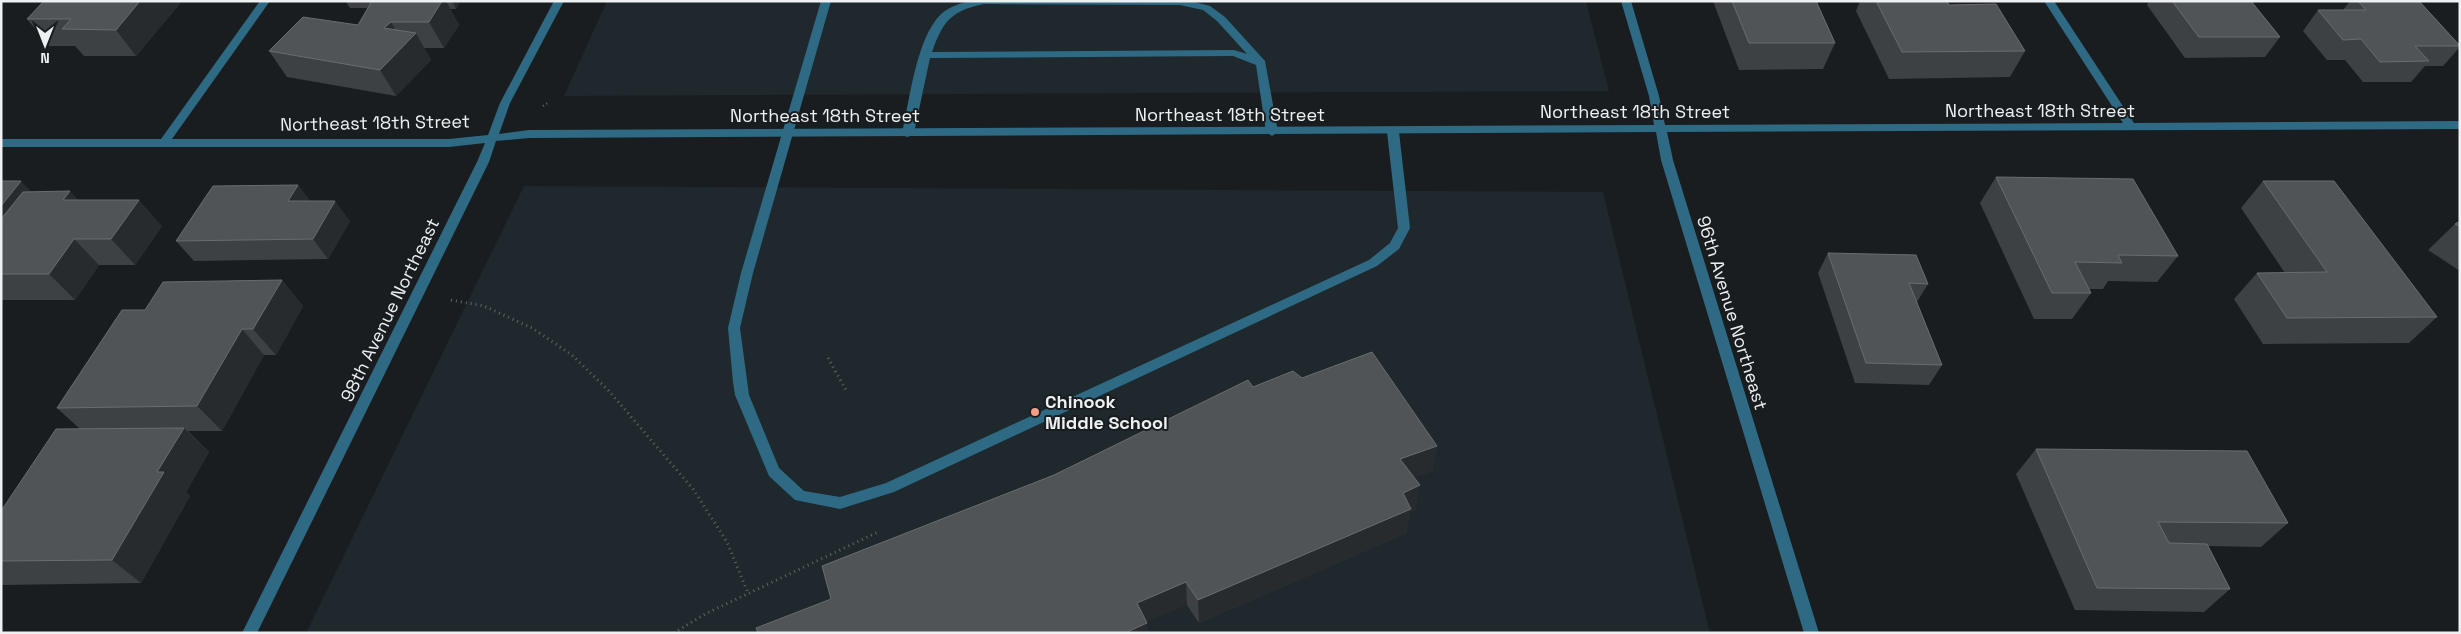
<svg xmlns="http://www.w3.org/2000/svg" width="2461" height="634" viewBox="0 0 2461 634" font-family="'Space Grotesk',sans-serif">
	<style>
		.built { fill: #1e282d }
		.lines { fill: none; stroke-linecap: round; stroke-linejoin: round }
		.path-far1 { stroke: #636668; stroke-width: 2.5; stroke-dasharray: 1 3; stroke-linecap: butt }
		.path { stroke: #636668; stroke-width: 3; stroke-dasharray: 1 4; stroke-linecap: butt }
		.service { fill: #2f6a85; fill-rule: evenodd }
		.minor { fill: #2f6a85; fill-rule: evenodd }
		.wall { fill: #3e4144 }
		.shaded-wall { fill: #272b2d }
		.building { fill: #515457; stroke: #6a6c6f }
		.poi-dot { fill: #f49e87; stroke: #191d1f; stroke-width: 2 }
		.labels { text-anchor: middle; stroke-width: 4; stroke-linejoin: round; paint-order: stroke }
		.street-label { font-size: 18px; fill: #eef0f2; stroke: #191d1f }
		.poi-label { font-size: 18px; font-weight: bold; fill: #eef0f2; stroke: #191d1f; text-anchor: start }
	</style>
	<rect width="100%" height="100%" fill="#191d1f"/>
	<!-- built -->
	<g class="built">
		<path d="M607,1H1586L1609,91L564,96Z"/>
		<path d="M524,186L1603,192L1710,633H306Z"/>
	</g>
	<g class="lines">
		<!-- path-far1 -->
		<path class="path-far1" d="M543,106L549,102"/>
		<!-- path -->
		<g class="path">
			<path d="M451,300L484,306L532,328L572,355L609,391L693,489L727,542L748,593"/>
			<path d="M828,358L846,390"/>
			<path d="M674,633L705,614L878,532"/>
		</g>
		<!-- service -->
		<g class="service">
			<path d="M821,1H831L753,273L740,328L749,395L779,468L804,491L840,497L886,483L1369,260L1390,243L1398,228L1387,132L1393,128L1399,132L1410,228L1399,249L1377,266L894,492L840,509L795,500L769,476L735,395L733,382L728,328L741,273Z"/>
			<path d="M969,1H1190L1210,6L1225,17L1265,61L1278,132L1272,136L1266,132L1256,65L1233,56L930,58L914,133L908,137L904,136L902,133C910,99 916,39 941,14C949,7 959,4 969,1ZM984,4L1180,5L1203,10L1217,21L1247,54L1234,50L932,52C943,21 951,11 984,4Z"/>
		</g>
		<!-- minor -->
		<path class="minor" d="M260,1H270L172,139H449L488,135L500,103L554,1H564L510,103L499,134L529,130L1654,125L1649,96L1621,1H1631L1659,96L1665,125L2123,123L2044,1H2054L2134,123L2460,121V129L1667,132L1673,160L1819,633H1804L1661,160L1656,132L529,138L496,141L489,162L257,633H242L477,162L485,143L449,147H1V139H161Z"/>
	</g>
	<!-- wall -->
	<g class="wall">
		<path d="M44,1H182L136,56H84L75,46H49L27,19Z"/>
		<path d="M335,1H460L456,9H450L459,25L444,48H424L431,60L396,96L287,77L269,51L358,25L368,8H350L346,2H336Z"/>
		<path d="M1713,1H1816L1835,43L1823,69L1739,70Z"/>
		<path d="M1860,1H1947L1949,5L2025,51L2010,77L1889,79L1856,11Z"/>
		<path d="M2149,1H2251L2280,37L2265,57L2185,58L2147,5Z"/>
		<path d="M2350,1H2419L2460,45V47L2443,66H2425L2411,82H2363L2345,60H2327L2303,31L2318,10H2343Z"/>
		<path d="M1996,177L2178,256L2157,282L2108,281L2103,289H2089L2091,293L2072,319H2034L1980,203Z"/>
		<path d="M1,178L4,181L31,192L78,200L162,226L135,265H99L75,300H1Z"/>
		<path d="M2263,181L2437,317L2409,343L2263,344L2234,299L2257,273H2285L2241,208Z"/>
		<path d="M298,185L310,201L350,221L328,259L194,261L176,241Z"/>
		<path d="M2460,221V271L2428,250L2455,224Z"/>
		<path d="M1828,253L1928,284L1917,302L1942,365L1929,385L1855,383L1818,273Z"/>
		<path d="M282,280L303,306L276,355H264L222,431H188L209,452L186,492L190,496L141,583L1,585V511L80,429L57,408L145,310Z"/>
		<path d="M1253,387L1437,446L1432,471L1414,477L1416,509L1410,512L1406,533L1199,623L1187,605L831,599L1054,475Z"/>
		<path d="M2036,449L2288,523L2261,547L2208,546L2230,589L2204,612L2075,610L2016,474Z"/>
	</g>
	<!-- shaded-wall -->
	<g class="shaded-wall">
		<path d="M140,1H182L136,56L116,30Z"/>
		<path d="M442,1H446L459,25L444,48L429,22Z"/>
		<path d="M452,1H460L456,9Z"/>
		<path d="M391,22L404,45L416,33L431,60L396,96L380,70L384,28Z"/>
		<path d="M1,178L13,191L21,181L40,201L1,244Z"/>
		<path d="M298,185L313,205L288,201Z"/>
		<path d="M70,191L94,218L63,200Z"/>
		<path d="M139,200L162,226L135,265L111,239Z"/>
		<path d="M335,201L350,221L328,259L313,239Z"/>
		<path d="M74,239L99,265L75,300L49,274Z"/>
		<path d="M282,280L303,306L276,355L253,329Z"/>
		<path d="M242,329L264,355L222,431L197,406Z"/>
		<path d="M184,428L209,452L186,492L190,496L141,583L112,560L157,472Z"/>
		<path d="M1437,446L1432,471L1396,484L1400,459Z"/>
		<path d="M1420,485L1416,509L1410,512L1406,533L1199,623L1198,600Z"/>
		<path d="M1186,582L1187,605L1140,625L1137,603Z"/>
		<path d="M1147,623L1148,633H1125Z"/>
	</g>
	<!-- building -->
	<g class="building">
		<path d="M44,1H140L116,30L62,29L71,19H27Z"/>
		<path d="M372,1H442L429,22H391L384,28L416,33L380,70L269,51L303,17L358,25Z"/>
		<path d="M1732,1H1816L1835,43H1749Z"/>
		<path d="M1876,1H1947L1949,5L1996,4L2025,51L1902,52Z"/>
		<path d="M2172,1H2251L2280,37H2199Z"/>
		<path d="M2358,1H2419L2460,46H2415L2429,61L2380,62L2361,39L2343,40L2318,10H2366Z"/>
		<path d="M1996,177L2133,179L2178,256L2118,255L2122,263L2075,262L2091,293H2052Z"/>
		<path d="M1,181H21L1,206Z"/>
		<path d="M2263,181H2334L2437,317L2287,318L2257,273L2327,272Z"/>
		<path d="M298,185L288,201H335L313,239L176,241L213,186Z"/>
		<path d="M70,191L63,200H139L111,239H74L49,274H1V219L23,192Z"/>
		<path d="M2460,221V227L2455,224Z"/>
		<path d="M1828,253L1916,255L1928,284L1909,283L1942,365L1866,363Z"/>
		<path d="M282,280L253,329H242L197,406L57,408L122,310H145L163,282Z"/>
		<path d="M1372,352L1437,446L1400,459L1420,485L1403,493L1411,509L1198,600L1186,582L1137,603L1147,623L1125,633H758L756,628L831,599L822,566L1054,475L1248,380L1253,387L1293,371L1302,378Z"/>
		<path d="M184,428L157,472H164L112,560L1,561V511L56,429Z"/>
		<path d="M2036,449L2247,451L2288,523L2158,522L2169,543L2207,544L2230,589L2097,588Z"/>
	</g>
	<!-- markers -->
	<circle class="poi-dot" cx="1035" cy="412" r="5"/>
	<g class="labels">
		<!-- street labels -->
		<g class="street-label">
			<text x="2040" y="117">Northeast 18th Street</text>
			<text x="1635" y="118">Northeast 18th Street</text>
			<text x="1230" y="121">Northeast 18th Street</text>
			<text x="825" y="122">Northeast 18th Street</text>
			<text transform="translate(375 123) rotate(-1)" y="6">Northeast 18th Street</text>
			<text transform="translate(390 310) rotate(-64)" y="6">98th Avenue Northeast</text>
			<text transform="translate(1732 313) rotate(73)" y="6">96th Avenue Northeast</text>
		</g>
		<!-- poi labels -->
		<g class="poi-label">
			<text x="1045" y="408">Chinook<tspan x="1045" dy="21">Middle School</tspan></text>
		</g>
	</g>
	<!-- border -->
	<rect width="2461" height="634" fill="none" stroke="#eef0f2" stroke-width="5"/>
	<!-- north arrow -->
	<g transform="translate(45 45) rotate(180)" stroke="#191d1f" stroke-width="4" paint-order="stroke">
	<path d="M0-4L9 19L0 12L-9 19Z" fill="#eef0f2"/>
	<text y="-8" font-size="14" font-weight="bold" text-anchor="middle" fill="#eef0f2">N</text>
	</g>
</svg>
